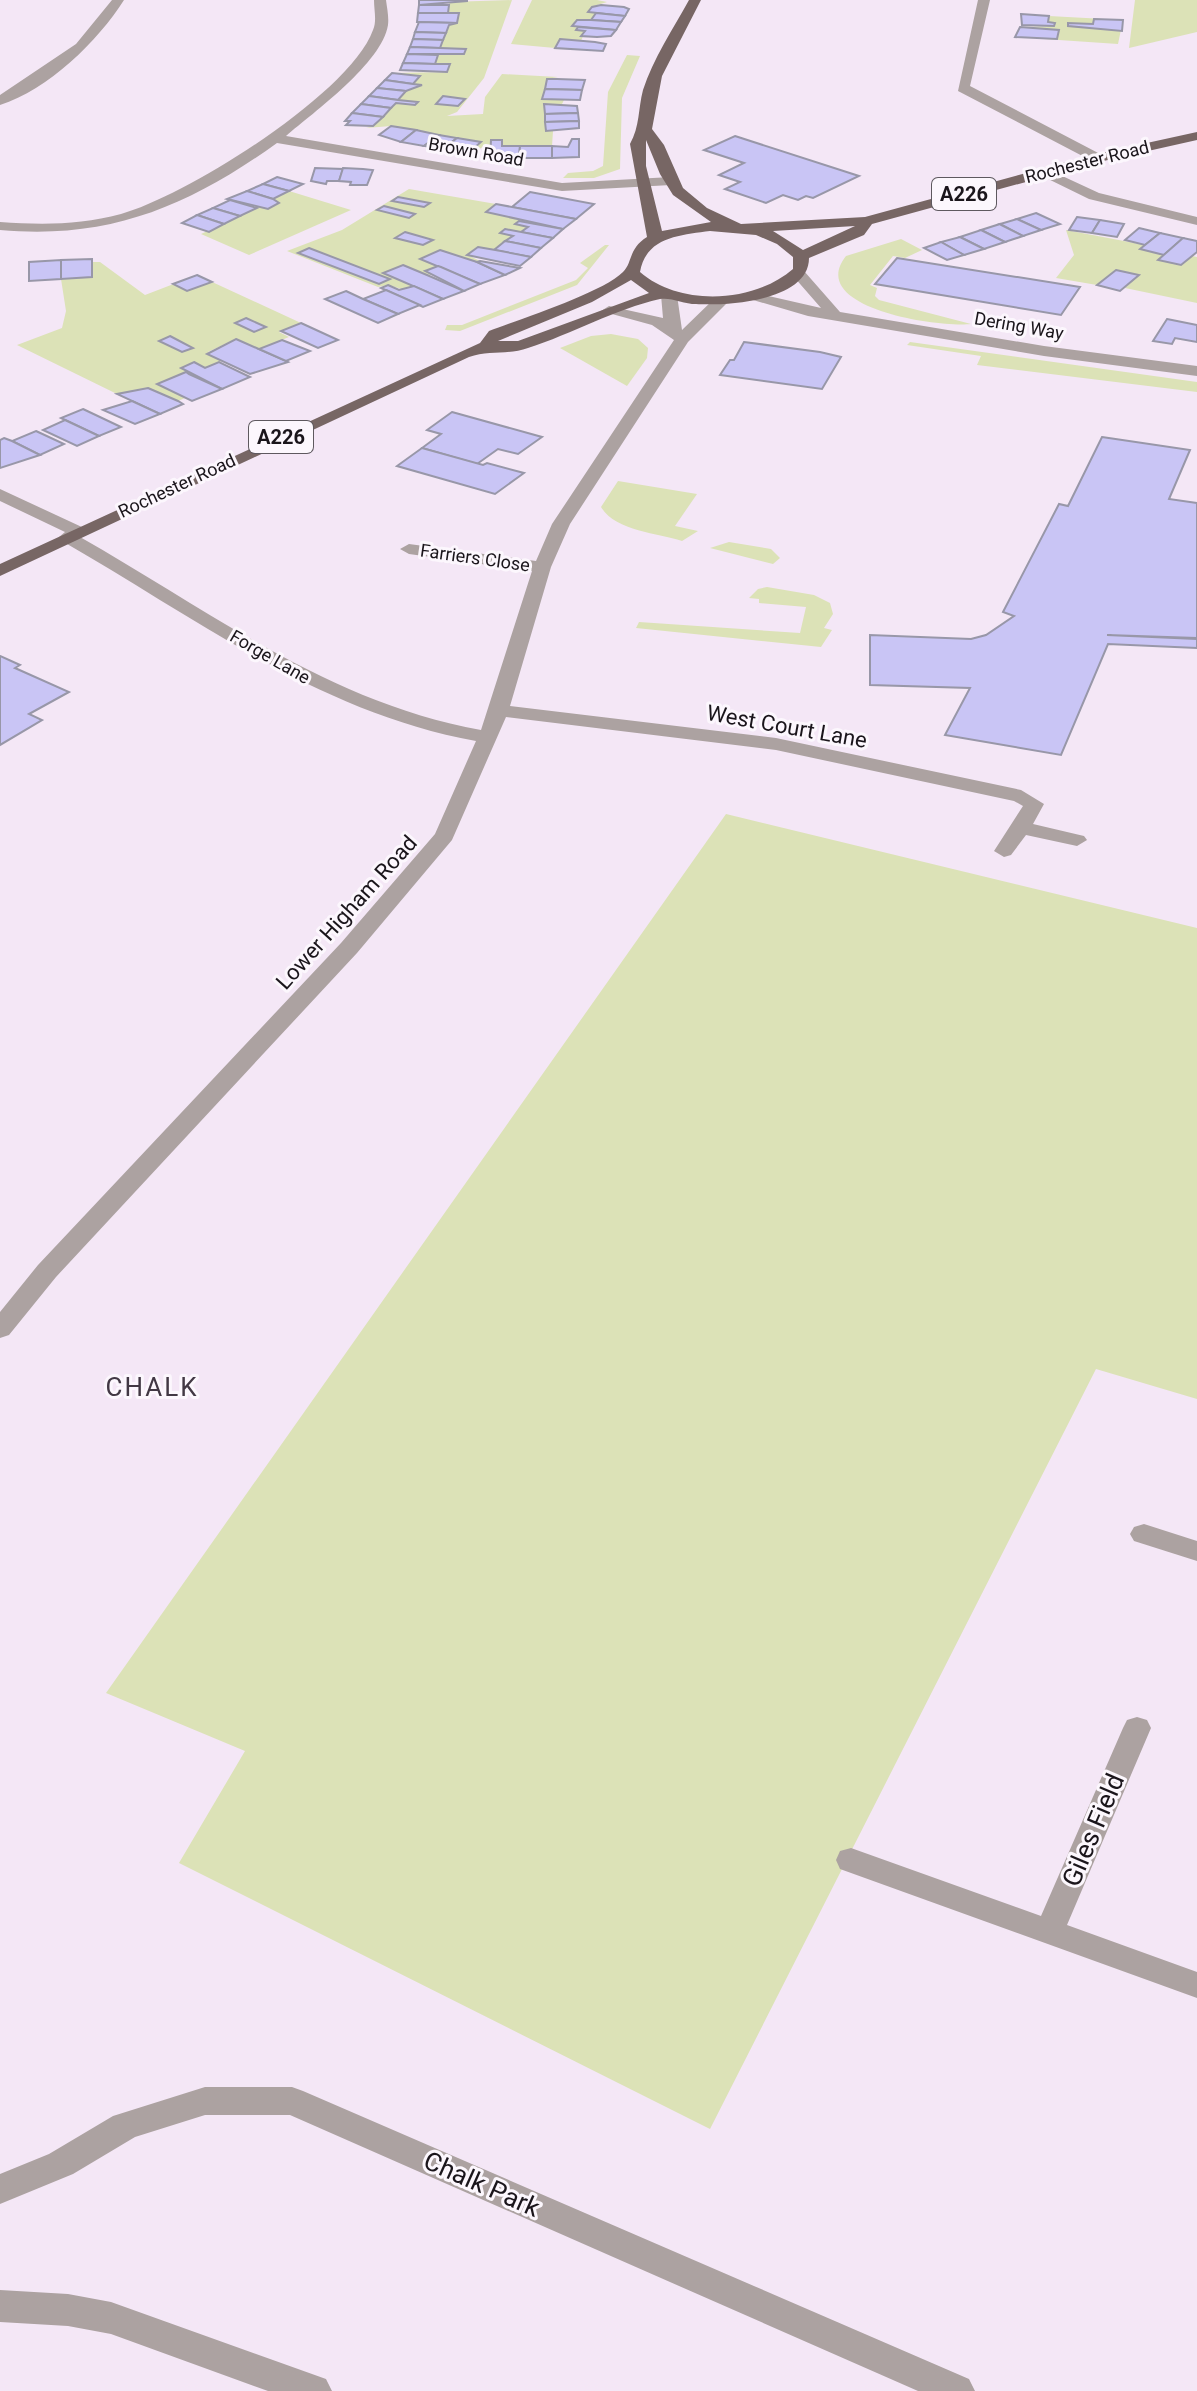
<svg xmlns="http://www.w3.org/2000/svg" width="1197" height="2391" viewBox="0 0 1197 2391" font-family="Roboto,sans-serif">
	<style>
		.green { fill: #dce2b7 }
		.building { fill: #c9c5f5; stroke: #9897a8; stroke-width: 2 }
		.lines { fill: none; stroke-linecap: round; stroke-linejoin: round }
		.minor { fill: #aca2a1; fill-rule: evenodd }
		.major { fill: #776664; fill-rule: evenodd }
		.labels { text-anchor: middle; stroke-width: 6; stroke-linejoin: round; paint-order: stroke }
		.far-street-label { font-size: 18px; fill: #1a151b; stroke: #fcf7fd }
		.shield { fill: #fcf7fd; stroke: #5e595f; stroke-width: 2 }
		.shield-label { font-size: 20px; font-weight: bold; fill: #1a151b }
		.street-label { font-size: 22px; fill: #1a151b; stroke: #fcf7fd }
		.quarter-label { font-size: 26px; letter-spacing: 2px; fill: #423844; stroke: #fcf7fd }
		.near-street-label { font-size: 26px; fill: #1a151b; stroke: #fcf7fd }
	</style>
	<rect width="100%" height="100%" fill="#f4e7f6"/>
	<!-- green -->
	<g class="green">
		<path d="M512,0L484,78L457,112L447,116L483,114L485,97L502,74L558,77L547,79L542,99L564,100L562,104L544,105L546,131H553L552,146H502V140H492L491,146H484L472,154H467L480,142L391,126L366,128L373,126L396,103H417L398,100L409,87L421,86L413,84L419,76L392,73L447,72L449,64H435L439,53L465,49L440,48L449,25L457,22L459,13H448L449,2Z"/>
		<path d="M532,0H597L607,2L591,7L589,12L596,13L591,21L576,20L573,26L585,31L581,41L555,48L511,44Z"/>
		<path d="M1135,0H1197V32L1129,48Z"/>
		<path d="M1049,16L1123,20L1118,44L1044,39H1057L1059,30L1020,27L1054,26L1055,23L1048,22Z"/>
		<path d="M627,55L640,56L622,98L620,169L594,178H563L568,173L593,171L603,166L608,92Z"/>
		<path d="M409,189L496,204L487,212L522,219L516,224L528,227L521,232L504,229L501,233L513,236L494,250L478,247L468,255L480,261L477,262L441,250L421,259L438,266L426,270L436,275H426L405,290L388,285L378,287L287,251L342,230Z"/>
		<path d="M289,191L351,210L249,255L201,234L259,207L268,209L278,204L271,200Z"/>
		<path d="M1066,230L1145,245L1140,249L1164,255L1159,260L1181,265L1192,256L1197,257V303L1125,288L1138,275L1116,270L1097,285L1056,278L1074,255Z"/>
		<path d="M901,239L922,250L905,258L893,256L870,285L877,288L875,296L879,300L971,324C939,328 805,308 846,256Z"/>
		<path d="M605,245H609L577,285L460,331L445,330L447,325H462L576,280L588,268L580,263Z"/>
		<path d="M93,262H100L145,295L197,275L301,323L279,332L289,337L259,349L236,339L208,352V355L222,361L205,368L194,362L182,367L191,373L158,384L185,398L178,401L148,388L117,394L17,345L62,328L66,311L61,279L92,277Z"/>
		<path d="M611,334L638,339L648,348L647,358L627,386L560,348L591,336Z"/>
		<path d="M910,342L1197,382V392L977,365L981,356L907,345Z"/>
		<path d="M618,481L697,494L675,526L698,531L682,541C658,533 615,531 601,507Z"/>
		<path d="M729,542L771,549L780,558L773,564L710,548Z"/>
		<path d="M767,587L814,595L830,603L833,614L824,628L832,630L821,647L636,628L639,622L800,633L806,607L759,603V599L749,598L758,589Z"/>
		<path d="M726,814L1197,928V1399L1096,1369L710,2129L179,1863L245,1751L106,1693Z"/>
	</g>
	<!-- building -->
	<g class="building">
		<path d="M419,0H467V1L419,5Z"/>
		<path d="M419,5H449L448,13H418Z"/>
		<path d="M601,5L624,7L629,9L625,16L588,12L592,7Z"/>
		<path d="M418,13H459L457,23L417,22Z"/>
		<path d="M596,13L625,16L621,22L591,20Z"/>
		<path d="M1021,14L1049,16L1048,22L1055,23L1054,26L1022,25Z"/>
		<path d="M1094,19L1123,20L1122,31L1068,26V23L1093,24Z"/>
		<path d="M577,20H591L621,22L616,30L572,26Z"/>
		<path d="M419,22L457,23L449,25L446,33L415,32Z"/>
		<path d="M578,27L616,30L611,36L597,37L581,36L585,31L576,30Z"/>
		<path d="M1020,27L1059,30L1057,39L1015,37Z"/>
		<path d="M415,32L446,33L443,40L413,39Z"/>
		<path d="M413,39L443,40L440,48L410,47Z"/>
		<path d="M560,39L595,42L606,44L603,51L555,48Z"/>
		<path d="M410,47L440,48L466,49L464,54H407Z"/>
		<path d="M407,54L438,55L435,64L403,63Z"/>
		<path d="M403,63L435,64H450L447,72L400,70Z"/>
		<path d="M392,73L420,76L413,84L385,80Z"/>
		<path d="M547,79H557L585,80L582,90L545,89Z"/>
		<path d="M385,80L413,84L422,85L406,91L377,88Z"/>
		<path d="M377,88L406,91L398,100L369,96Z"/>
		<path d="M545,89L582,90L580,100L542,99Z"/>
		<path d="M369,96L398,100L418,102L415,105L396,103L391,108L361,104Z"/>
		<path d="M443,96L465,99L458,106L436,104Z"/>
		<path d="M361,104L391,108L383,117L352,113Z"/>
		<path d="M544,104L577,106L578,113L545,114Z"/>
		<path d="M352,113L383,117L373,126L346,125L350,121H345Z"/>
		<path d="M578,113L579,121L545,122V114Z"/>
		<path d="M579,121V128L546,131L545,122Z"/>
		<path d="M391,126L416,130L401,142L379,135Z"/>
		<path d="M416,130L439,135L424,146L401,142Z"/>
		<path d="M439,135L457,138L443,149L424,146Z"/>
		<path d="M735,136L859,176L813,198L806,196L798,200L783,195L766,203L725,189L740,182L719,175L744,163L704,150Z"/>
		<path d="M457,138L481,142L467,154L443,149Z"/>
		<path d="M572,139H579V157L552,158V146L568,147Z"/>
		<path d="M491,140H502V146H520L519,159L490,158Z"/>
		<path d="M520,146H552V158H519Z"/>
		<path d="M315,168L343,169L339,181H327L326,184L311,181Z"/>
		<path d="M343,168L363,169L373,170L367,185H350L351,182L339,181Z"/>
		<path d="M277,177L303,184L289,191L263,184Z"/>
		<path d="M263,184L289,191L273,199L247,191Z"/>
		<path d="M247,191L273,199L279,203L268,209L227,199Z"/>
		<path d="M530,192L594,204L576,219L512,207Z"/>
		<path d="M398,197L430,203L424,207L392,201Z"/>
		<path d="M230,200L257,208L240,216L213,208Z"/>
		<path d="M496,204L576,219L563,229L486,212Z"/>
		<path d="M384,206L415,214L409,218L377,210Z"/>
		<path d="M213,208L240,216L224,224L197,215Z"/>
		<path d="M1036,213L1060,224L1041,230L1017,219Z"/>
		<path d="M197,215L224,224L209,232L182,223Z"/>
		<path d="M1077,217L1100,220L1092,233L1069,230Z"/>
		<path d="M1017,219L1041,230L1023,236L1000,224Z"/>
		<path d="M1100,220L1124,224L1117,237L1092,233Z"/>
		<path d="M519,221L563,229L553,238L521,232L528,227L515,224Z"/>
		<path d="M1000,224L1001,225L1023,236L1005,242L981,230Z"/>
		<path d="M1139,228L1160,233L1145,245L1125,240Z"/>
		<path d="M505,229L553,238L541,248L505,241L513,236L500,233Z"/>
		<path d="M981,230L1005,242L984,249L960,237Z"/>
		<path d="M405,232L433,240L423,245L395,238Z"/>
		<path d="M1160,233L1183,238L1164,255L1140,249Z"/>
		<path d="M960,237L984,249L964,255L941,242Z"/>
		<path d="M1183,238L1197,241V252L1181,265L1158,260Z"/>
		<path d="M505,241L541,248L531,257L494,250Z"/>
		<path d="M941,242L964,255L947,260L924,248Z"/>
		<path d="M478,247L501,251L531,257L520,266L467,255Z"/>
		<path d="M309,248L390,279L379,284L298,253Z"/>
		<path d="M440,250L477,262L505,275L480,284L420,259Z"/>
		<path d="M897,258L1080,287L1061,315L875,284Z"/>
		<path d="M92,259V277L61,279V260Z"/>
		<path d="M61,260V279L29,281V262Z"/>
		<path d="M480,261L520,268L505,275L477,262Z"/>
		<path d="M403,265L427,275L464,291L443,299L383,273Z"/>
		<path d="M438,266L441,267L480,284L464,291L425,271Z"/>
		<path d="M1116,270L1139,275L1120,291L1097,285Z"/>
		<path d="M197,275L212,282L187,291L173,284Z"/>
		<path d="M388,285L399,290L414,286L443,299L423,307L381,288Z"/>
		<path d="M386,290L420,305L398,314L363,299Z"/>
		<path d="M346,291L363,299L398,314L378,323L325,299Z"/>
		<path d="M246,318L266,327L254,332L235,323Z"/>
		<path d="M1167,319L1197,325V342L1175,338L1172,344L1153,341Z"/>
		<path d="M301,323L338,340L318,348L281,331Z"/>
		<path d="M170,336L193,348L182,352L159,341Z"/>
		<path d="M236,339L286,361L288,362L250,374L207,354Z"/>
		<path d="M282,340L310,351L286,361L259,349Z"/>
		<path d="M744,342L820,352L841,357L822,389L720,375L730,360H734Z"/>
		<path d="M194,362L205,368L219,362L250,377L222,389L181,368Z"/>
		<path d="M186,372L189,374L222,389L192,401L157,384Z"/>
		<path d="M148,388L178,401L183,404L160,414L117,394Z"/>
		<path d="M132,401L160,414L135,424L103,410Z"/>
		<path d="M83,409L121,427L99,436L61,418Z"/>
		<path d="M452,412L542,437L518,454L498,449L477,464L422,448L441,434L427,430Z"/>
		<path d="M65,420L99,436L77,446L43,430Z"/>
		<path d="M36,431L64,444L40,455L12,441Z"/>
		<path d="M1102,437L1190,450L1169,499L1197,503V638L1107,635L1197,639V648L1108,644L1061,755L945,735L970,688L870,685V635L971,639L986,635L1014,616L1003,612L1059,504L1068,506Z"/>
		<path d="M4,438L12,441L40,455L0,468V440Z"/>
		<path d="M422,448L483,465L487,463L524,473L495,494L397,466Z"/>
		<path d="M0,656L20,665L15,668L69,692L29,714L42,720L0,745Z"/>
	</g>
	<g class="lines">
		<!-- minor -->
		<g class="minor">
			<path d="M112,0H124C98,41 48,90 0,105V95L76,44Z"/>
			<path d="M374,0H386C387,8 389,17 388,25C382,63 314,112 286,136L562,183L671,177L678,181L671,185L562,191L277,143C189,206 110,240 0,230V222C42,225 80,225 121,214C186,196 350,94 373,30C377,21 374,10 374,0Z"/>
			<path d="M978,0H990L970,86L1102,155V161H1092L958,91Z"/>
			<path d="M1045,168L1099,193L1197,217V225L1089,199L1040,175V169Z"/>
			<path d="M794,271H804L840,312L1044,346L1197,366V376L1044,356L808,316L743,297L751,292L821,308L794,277Z"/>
			<path d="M669,290L677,295L682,330L716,297L730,300L688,342L570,524L551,567L510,706L776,738L1021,790L1044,804L1033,824L1084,836L1087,840L1077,846L1026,835L1011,855L1004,857L994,851L1023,806L1014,801L776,750L506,717L452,840L357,953L56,1277L9,1335L0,1338V1312L38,1265L341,943L435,834L476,741C318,712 198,619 62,541L59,537L65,532L0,501V489L84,528L87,532L80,537C210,611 330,703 481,730L532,571L409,554L400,549L409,544L536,561L552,524L674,340L652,325L601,311L609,306L663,318L661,295Z"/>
			<path d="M1144,1524L1197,1541V1561L1134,1541L1130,1534L1134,1527Z"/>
			<path d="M1137,1717L1147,1720L1151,1728L1067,1925L1197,1972V1998L840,1869L836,1860L840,1851L851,1848L1041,1916L1123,1728L1127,1720Z"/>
			<path d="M205,2087H292L303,2091L969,2379L975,2391H918L290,2115H205L135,2137L73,2174L0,2204V2174L49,2154L113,2116Z"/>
			<path d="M0,2290L68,2294L111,2302L326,2379L332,2391H268L111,2334L68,2326L0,2322Z"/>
		</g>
		<!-- major -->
		<path class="major" d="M689,0H701L662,76L652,129L664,145L683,188L707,208L741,224L865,217L1092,155L1197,132V140L1099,162L872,224L864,235L809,258C809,301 727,306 696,304C684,304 671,297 660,299C615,309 572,334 528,348C509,355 489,350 469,357L0,576V564L480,343L489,331C520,319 602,293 623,272C633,262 628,249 647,237L630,144C640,126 638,109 643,90C653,59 673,29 689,0ZM646,140L660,174L673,195L711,222L662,231L646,166ZM855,226L803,250L773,231ZM710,231L756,235L777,244L793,257V269C754,303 680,307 640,272C646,237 680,235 710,231ZM631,280L649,293L518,341H498L592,302Z"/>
	</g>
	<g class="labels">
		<!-- far-street labels -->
		<g class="far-street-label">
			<text transform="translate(476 152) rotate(10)" y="6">Brown Road</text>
			<text transform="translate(1087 162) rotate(-14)" y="6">Rochester Road</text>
			<text transform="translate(1019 326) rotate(10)" y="6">Dering Way</text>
			<text transform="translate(177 486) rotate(-25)" y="6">Rochester Road</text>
			<text transform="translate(475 558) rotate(8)" y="6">Farriers Close</text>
			<text transform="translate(270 657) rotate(30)" y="6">Forge Lane</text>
		</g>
		<!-- shield labels -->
		<g class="shield">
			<rect x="932" y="178" width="64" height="32" rx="6"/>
			<rect x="249" y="421" width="64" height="32" rx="6"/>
		</g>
		<g class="shield-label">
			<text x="964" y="201">A226</text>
			<text x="281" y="444">A226</text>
		</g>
		<!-- street labels -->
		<g class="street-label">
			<text transform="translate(787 726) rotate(10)" y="8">West Court Lane</text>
			<text transform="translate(346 912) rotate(-48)" y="8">Lower Higham Road</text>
		</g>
		<!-- quarter labels -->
		<g class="quarter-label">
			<text x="152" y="1396">CHALK</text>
		</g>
		<!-- near-street labels -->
		<g class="near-street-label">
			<text transform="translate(1093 1830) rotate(-67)" y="9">Giles Field</text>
			<text transform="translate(482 2184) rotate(24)" y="9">Chalk Park</text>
		</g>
	</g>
</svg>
